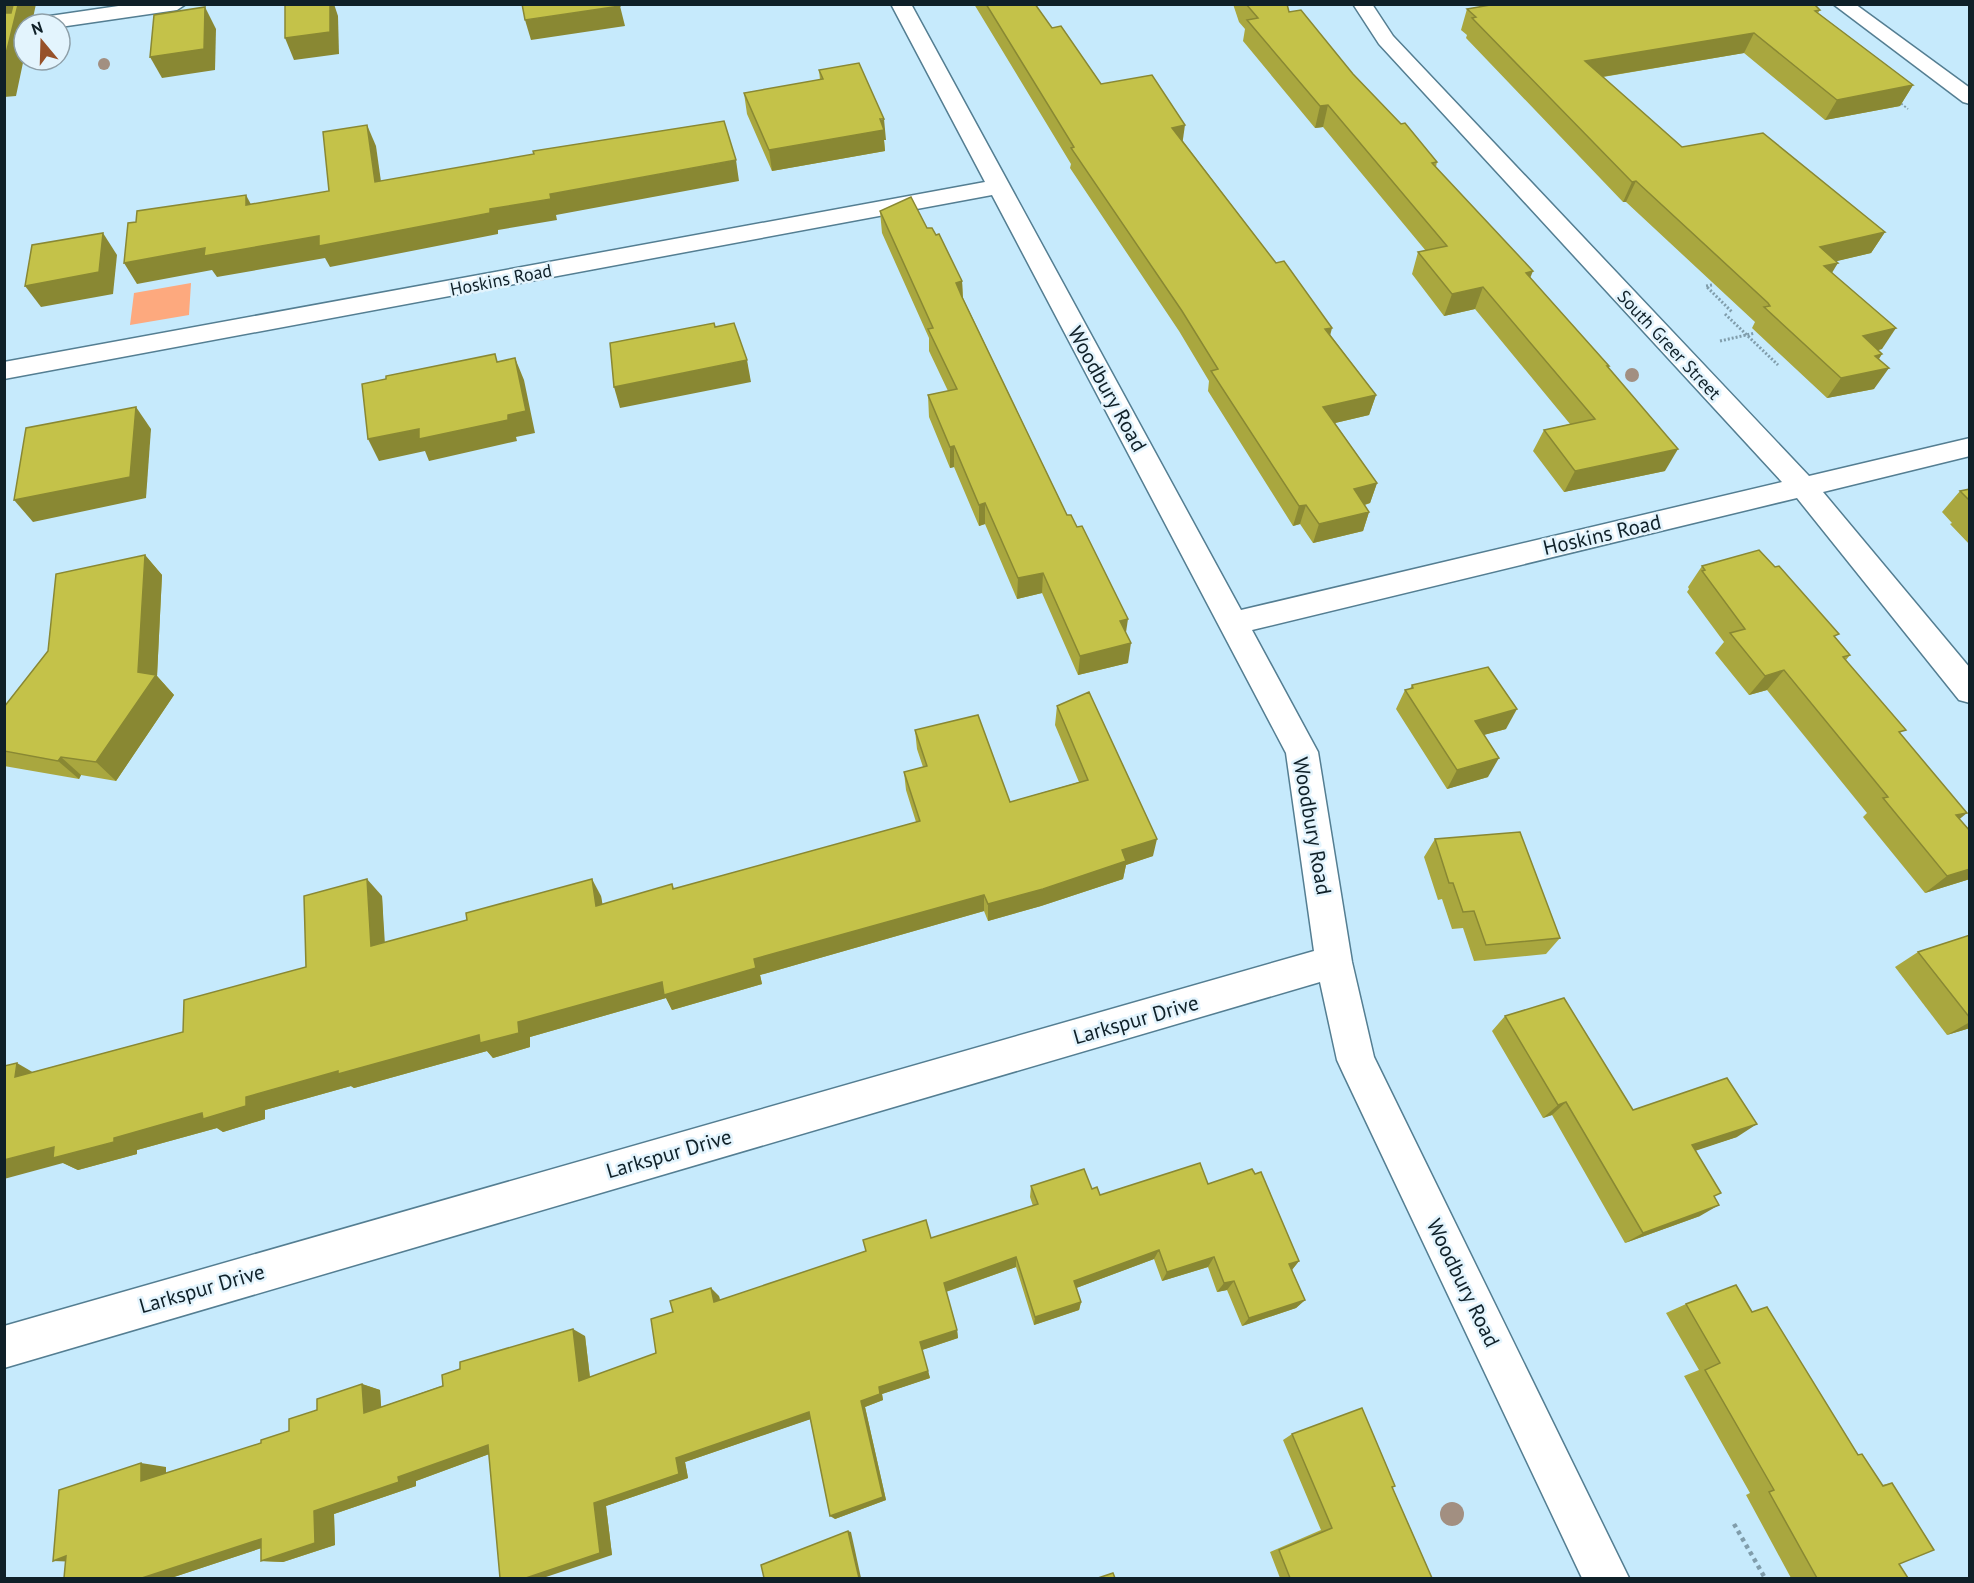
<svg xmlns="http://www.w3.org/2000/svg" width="1974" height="1583" viewBox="0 0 1974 1583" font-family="'PT Sans',sans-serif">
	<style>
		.green { fill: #fda97e }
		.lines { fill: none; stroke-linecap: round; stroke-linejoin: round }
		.minor-casing { stroke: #547e92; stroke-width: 3 }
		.path-far2 { stroke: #809dab; stroke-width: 2; stroke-dasharray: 2 2; stroke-linecap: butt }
		.path-far1 { stroke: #809dab; stroke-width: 3; stroke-dasharray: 2 2; stroke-linecap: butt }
		.path { stroke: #809dab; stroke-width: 4.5; stroke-dasharray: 4 4; stroke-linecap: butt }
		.minor { fill: #fff; fill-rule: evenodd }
		.tree { fill: #a28f81 }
		.wall { fill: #a9a73f }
		.shaded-wall { fill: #898833 }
		.building { fill: #c4c249; stroke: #898833; stroke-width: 1.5 }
		.labels { text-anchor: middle; stroke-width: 5; stroke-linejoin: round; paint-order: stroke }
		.far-street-label { font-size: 18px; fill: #0f2028; stroke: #e3f4fd }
		.street-label { font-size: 21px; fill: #0f2028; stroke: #e3f4fd }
	</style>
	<rect width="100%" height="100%" fill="#c6eafc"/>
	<!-- green -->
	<path class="green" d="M191,283L189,315L130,325L134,293Z"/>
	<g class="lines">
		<!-- minor casing -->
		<g class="minor-casing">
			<g id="minor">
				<path d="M132,4H186L177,10L60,27V24H26L29,20L36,18Z"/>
				<path d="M891,4H911L1241,610L1782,482L1379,44L1353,4H1372L1393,36L1809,476L1970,438V456L1823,492L1970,668V703L1959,700L1797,498L1252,630L1318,752L1352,962L1374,1057L1629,1578H1582L1343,1073L1337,1060L1320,982L4,1368V1326L1314,951L1286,753L992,195L4,379V362L985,182Z"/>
				<path d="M1833,4H1855L1970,88V104L1963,102Z"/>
			</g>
		</g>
		<!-- path-far2 -->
		<path class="path-far2" d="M1898,101L1908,109"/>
		<!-- path-far1 -->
		<g class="path-far1">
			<path d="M1712,285L1706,286L1732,312"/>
			<path d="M1725,314L1778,365"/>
			<path d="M1720,341L1755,333"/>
		</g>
		<!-- path -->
		<path class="path" d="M1734,1524L1765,1578"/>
		<!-- minor -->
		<use href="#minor" class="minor"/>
	</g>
	<!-- trees -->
	<g class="tree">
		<circle cx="104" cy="64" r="6"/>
		<circle cx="1632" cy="375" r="7"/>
		<circle cx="1452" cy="1514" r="12"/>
	</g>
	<!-- wall -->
	<g class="wall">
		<path d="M974,4H1035L1052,28L1101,84L1183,141L1376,395L1369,415L1335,423L1377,483L1370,503L1365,505L1369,512L1363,531L1313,543L1300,524L1293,526L1208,391L1209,381L1179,331L1070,168L1071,164Z"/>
		<path d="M1233,4H1287L1289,12L1353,74L1437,162L1436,167L1530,278L1609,366L1608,368L1665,471L1564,492L1533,451L1544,430L1570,424L1475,309L1444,316L1412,274L1418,252L1426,251L1323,127L1315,128L1243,41L1245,29L1239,22Z"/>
		<path d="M1483,4H1814L1820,10L1818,13L1913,85L1900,106L1825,120L1744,53L1603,77L1682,147L1885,232L1871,253L1836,261L1832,272L1882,349L1878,350L1882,354L1879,359L1874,389L1827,398L1752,328L1755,322L1626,202H1623L1466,38L1467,35L1461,30L1467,9L1485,6Z"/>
		<path d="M819,70L886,140H884L885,151L772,171L747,114L744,93L820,80Z"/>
		<path d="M880,211L927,228L936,235L962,281L963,298L1067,515L1126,633L1128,663L1078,675L1042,593L1017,599L985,524L979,526L954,467L950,468L929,417L928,395L948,391L929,351V338L882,233Z"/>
		<path d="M1970,489V545L1950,524L1952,523L1942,512L1960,491Z"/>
		<path d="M145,555L162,575L157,676L174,695L116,781L81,775L79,779L4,766V707Z"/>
		<path d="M1702,566L1836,638L1850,655L1846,660L1901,734L1959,819L1970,831V879L1925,893L1863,817L1867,813L1767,690L1749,695L1715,653L1724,642L1687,592L1689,589L1688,587Z"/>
		<path d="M1412,685L1506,729L1484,735L1488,777L1447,789L1396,709L1405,690L1410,689Z"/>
		<path d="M1057,706L1153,856L1126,865L1123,879L1041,906L988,921L984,911L760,975L762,984L672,1010L666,998L530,1037V1047L493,1058L487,1051L354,1088L351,1086L265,1110V1119L223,1132L217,1128L137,1150V1154L78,1170L63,1163L33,1072L183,1032L306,967L382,896L384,943L601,896L602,905L672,884L674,889L916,822L906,790L904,772L923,767L917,749L915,730L1010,802L1079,782L1055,725Z"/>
		<path d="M1435,839L1560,938L1546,954L1474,961L1463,928L1452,929L1442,899L1438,900L1424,857Z"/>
		<path d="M1970,935V1028L1947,1035L1895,967L1918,952Z"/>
		<path d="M1505,1016L1633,1110L1737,1137L1695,1150L1700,1216L1625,1243L1552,1115L1543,1118L1492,1031Z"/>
		<path d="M1208,1184L1299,1261L1292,1270L1305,1300L1296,1308L1242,1326L1227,1290L1217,1292L1208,1267L1162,1281L1154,1259L1076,1288L1081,1302L1079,1310L1034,1325L1016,1267L946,1292L957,1330L958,1338L922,1350L930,1378L882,1394L883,1400L865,1407L886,1500L835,1519L810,1419L685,1462L688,1478L606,1506L612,1555L489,1454L416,1481V1486L334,1514L335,1545L283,1562L261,1561V1548L171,1578H64L166,1467V1473L261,1443L289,1431L317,1410L362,1384L380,1390L381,1407L585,1336L590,1377L656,1353L719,1296L720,1300L931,1238L1033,1206L1030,1197L1031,1186L1092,1189L1100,1195Z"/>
		<path d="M1686,1304L1752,1312L1858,1454H1862L1882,1485L1892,1483L1899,1564L1908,1578H1791L1746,1495L1750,1493L1684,1376L1699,1370L1666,1313Z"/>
		<path d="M1292,1434L1392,1487L1432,1578H1280L1270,1552L1321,1530L1283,1440Z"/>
	</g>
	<!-- shaded-wall -->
	<g class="shaded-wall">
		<path d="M4,4H36L33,18L27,19L30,24H24V58L16,96L4,97Z"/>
		<path d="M330,4H334L338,16L339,54L294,60L285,38Z"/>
		<path d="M620,6L625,26L531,40L525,20Z"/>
		<path d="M205,7L216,29L215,70L162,78L150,57Z"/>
		<path d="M1754,33L1744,53L1577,81L1585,61Z"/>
		<path d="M1913,85L1900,106L1825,120L1837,100Z"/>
		<path d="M1328,105L1323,127L1315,128L1320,106Z"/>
		<path d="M884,119L886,140H884L885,151L772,171L769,150Z"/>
		<path d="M367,125L376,146L384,203L375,182Z"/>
		<path d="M1185,125L1182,146L1172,128Z"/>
		<path d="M736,160L739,181L556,215L557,220L498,230V234L330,267L325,258L217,277L212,270L137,284L124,263L205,248L319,236L490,209L550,194Z"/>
		<path d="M1636,181L1626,202H1623L1632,182Z"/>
		<path d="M246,195L257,216L246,205Z"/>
		<path d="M1885,232L1871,253L1808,268L1820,247Z"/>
		<path d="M103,233L117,255L113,294L41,307L25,286Z"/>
		<path d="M1838,263L1825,284L1824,266Z"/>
		<path d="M1533,271L1524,293L1526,273Z"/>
		<path d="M962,281L963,303L956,283Z"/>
		<path d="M1483,287L1475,309L1444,316L1452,294Z"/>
		<path d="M1332,328L1327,348L1325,329Z"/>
		<path d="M1896,328L1882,349L1849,357L1863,336Z"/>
		<path d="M1882,354L1869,372L1889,368L1874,389L1827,398L1841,378L1875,356Z"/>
		<path d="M515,358L524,380L535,433L516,437L517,441L429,461L425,451L379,461L368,439L419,429L508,415Z"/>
		<path d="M747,360L751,382L620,408L614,387Z"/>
		<path d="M1376,395L1369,415L1318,427L1323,407Z"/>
		<path d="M136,407L151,429L146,498L33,522L14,500Z"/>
		<path d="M954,446V467L950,468V447Z"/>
		<path d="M1678,449L1665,471L1564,492L1575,471Z"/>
		<path d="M1377,483L1370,503L1348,509L1354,489Z"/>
		<path d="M985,503V524L979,526V505Z"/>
		<path d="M1306,505L1300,524L1293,526L1299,506Z"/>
		<path d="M1369,512L1363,531L1313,543L1319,524Z"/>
		<path d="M145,555L162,575L157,676L174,695L116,781L96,762L138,672Z"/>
		<path d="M1043,573L1042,593L1017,599L1018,578Z"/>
		<path d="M1128,619L1125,639L1120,621Z"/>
		<path d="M1131,643L1128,663L1078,675L1080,656Z"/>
		<path d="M1784,670L1767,690L1749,695L1765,676Z"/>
		<path d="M1517,709L1506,729L1464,740L1475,721Z"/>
		<path d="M61,757L81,775L79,779L58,761Z"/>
		<path d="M1499,758L1488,777L1447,789L1457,770Z"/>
		<path d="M1967,813L1945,831L1956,815Z"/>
		<path d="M1157,839L1153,856L1126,865L1123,879L1041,906L988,921V904L1122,850Z"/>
		<path d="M1970,869V879L1925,893L1947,876Z"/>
		<path d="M367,879L382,896L386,962L371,946Z"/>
		<path d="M592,879L601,896L606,923L596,906Z"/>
		<path d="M984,895V911L760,975L762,984L672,1010L666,998L530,1037V1047L493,1058L487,1051L354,1088L351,1086L265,1110V1119L223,1132L217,1128L137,1150V1154L78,1170L63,1163L4,1179V1160L54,1147L114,1138L246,1097L338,1071L662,982L754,959Z"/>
		<path d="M1970,1022V1028L1947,1035Z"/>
		<path d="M17,1063L41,1077H15Z"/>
		<path d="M1566,1102L1552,1115L1543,1118L1558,1105Z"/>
		<path d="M1757,1124L1737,1137L1674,1158L1692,1145Z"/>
		<path d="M1719,1205L1700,1216L1625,1243L1643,1233Z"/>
		<path d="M1159,1250L1154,1259L1071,1290L1074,1281Z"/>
		<path d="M1016,1257V1267L945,1292L944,1283Z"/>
		<path d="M1214,1257L1208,1267L1162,1281L1167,1272Z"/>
		<path d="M1299,1261L1291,1271L1289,1264Z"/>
		<path d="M1234,1281L1227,1290L1217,1292L1224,1283Z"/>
		<path d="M711,1288L719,1296L722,1310L714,1302Z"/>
		<path d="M1305,1300L1296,1308L1242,1326L1249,1318Z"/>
		<path d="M1081,1302L1079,1310L1034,1325L1035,1317Z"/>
		<path d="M573,1329L585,1336L591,1387L579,1381Z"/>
		<path d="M957,1330L958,1338L922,1350L920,1342Z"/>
		<path d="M928,1371L930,1378L882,1394L883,1400L865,1407L886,1500L835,1519L830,1516L861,1401L879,1387Z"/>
		<path d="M362,1384L380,1390L382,1419L364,1413Z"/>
		<path d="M809,1412L814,1418L685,1462L688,1478L606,1506L612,1555L543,1578H526L594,1503L676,1458Z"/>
		<path d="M488,1445L503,1449L416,1481V1486L334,1514L335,1545L283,1562L261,1561L314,1511L398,1477Z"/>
		<path d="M141,1463L166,1467V1485L141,1481Z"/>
		<path d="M848,1531L851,1532L861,1578H859Z"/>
		<path d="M261,1539L283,1541L171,1578H142Z"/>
		<path d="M66,1556L81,1562L53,1561Z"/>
	</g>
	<!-- building -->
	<g class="building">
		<path d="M285,4H330V32L285,38Z"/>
		<path d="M522,4H620V6L525,20Z"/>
		<path d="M986,4H1035L1052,28L1061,26L1101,84L1152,75L1185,125L1172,128L1276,263L1284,261L1332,328L1325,329L1376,395L1323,407L1377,483L1354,489L1369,512L1319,524L1306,505L1299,506L1211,371L1218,369L1182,311L1071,148L1074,147Z"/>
		<path d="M1246,4H1287L1289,12L1301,10L1353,74L1401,124L1405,123L1437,162L1432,163L1533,271L1526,273L1609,366H1607L1678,449L1575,471L1544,430L1595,419L1483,287L1452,294L1418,252L1447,246L1328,105L1320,106L1247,20L1258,18Z"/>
		<path d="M1496,4H1814L1820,10L1815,11L1913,85L1837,100L1754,33L1585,61L1682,147L1763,133L1885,232L1820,247L1838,263L1824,266L1896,328L1863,336L1882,354L1875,356L1889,368L1841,378L1764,307L1770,306L1768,303L1636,181L1632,182L1472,18L1476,17L1467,9Z"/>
		<path d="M13,5H18L4,62V13H11Z"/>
		<path d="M205,7L204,49L150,57L154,15Z"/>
		<path d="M859,63L884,119H880L884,130L769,150L744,93L823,79L819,70Z"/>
		<path d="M724,121L736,160L550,194L551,199L490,209V213L319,246V236L204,256L205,248L124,263L128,223L136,222L137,211L246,195V205L329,191L323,132L367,125L375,182L534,154L533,151Z"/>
		<path d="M911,197L927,228H932L936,235L939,234L962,281L956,283L962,297L1067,515H1071L1077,527L1082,526L1128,619L1120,621L1131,643L1080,656L1043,573L1018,578L985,503L979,505L954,446L950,447L928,395L957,389L928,329L933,328L880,211Z"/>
		<path d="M103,233L99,272L25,286L32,245Z"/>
		<path d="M714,323L715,327L734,323L747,360L614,387L610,343Z"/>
		<path d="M495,354L497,362L515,358L526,411L508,415V420L419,439V429L368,439L362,384L386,379V376Z"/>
		<path d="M136,407L130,477L14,500L26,428Z"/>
		<path d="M1970,489V501L1960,491Z"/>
		<path d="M1759,550L1775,567L1779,566L1839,634L1834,636L1850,655L1843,657L1906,730L1899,732L1967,813L1956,815L1970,831V869L1947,876L1883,798L1888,797L1784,670L1765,676L1730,633L1745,629L1702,571L1705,570L1702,566Z"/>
		<path d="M145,555L138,672L156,675L96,762L61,757L58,761L4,751V707L48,651L56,574Z"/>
		<path d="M1488,667L1517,709L1475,721L1499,758L1457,770L1405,690L1413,688L1412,685Z"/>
		<path d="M1089,692L1157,839L1122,850L1126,861L1043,889L988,904L984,895L754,959L756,968L664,995L662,982L518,1022L519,1033L480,1043L479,1035L338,1074V1071L246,1097V1106L203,1119L202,1113L114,1138V1142L53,1158L54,1147L4,1160V1066L17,1063L15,1077L183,1032L184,1000L306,967L304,896L367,879L371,946L467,920L466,913L592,879L596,906L672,884L673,889L920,821L904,772L927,766L915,730L978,715L1010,802L1088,780L1057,706Z"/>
		<path d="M1520,832L1560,938L1486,945L1474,911L1463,912L1453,883H1449L1435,839Z"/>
		<path d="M1970,935V1018L1918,952Z"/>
		<path d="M1564,998L1633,1110L1727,1078L1757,1124L1692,1145L1721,1193L1714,1196L1719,1205L1643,1233L1566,1102L1558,1105L1505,1016Z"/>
		<path d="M1200,1163L1208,1184L1252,1169L1255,1174L1261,1172L1299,1261L1289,1264L1305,1300L1249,1318L1234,1281L1224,1283L1214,1257L1167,1272L1159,1250L1074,1281L1081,1302L1035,1317L1016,1257L944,1283L957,1330L920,1342L928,1371L879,1387L880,1394L861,1401L883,1497L830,1516L809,1412L676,1458L679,1474L594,1503L600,1553L526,1578H500L488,1445L398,1477L399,1482L314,1511L315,1543L261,1561V1539L142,1578H64L66,1556L53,1561L59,1490L141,1463V1481L261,1443V1440L289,1431V1419L317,1410V1399L362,1384L364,1413L443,1386L442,1375L460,1369V1362L573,1329L579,1381L656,1353L651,1319L673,1312L670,1301L711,1288L714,1302L866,1251L863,1240L926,1220L931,1238L1038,1204L1031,1186L1084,1169L1092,1189L1097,1187L1100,1195Z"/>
		<path d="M1736,1285L1752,1312L1767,1307L1858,1455L1862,1454L1883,1486L1892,1483L1934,1550L1899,1564L1908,1578H1817L1769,1492L1774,1490L1705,1370L1720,1363L1686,1304Z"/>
		<path d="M1362,1408L1395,1486L1392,1487L1432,1578H1290L1279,1550L1332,1528L1292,1434Z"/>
		<path d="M848,1531L859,1578H764L761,1565Z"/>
		<path d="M1113,1573L1115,1578H1098Z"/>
	</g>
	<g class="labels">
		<!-- far-street labels -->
		<g class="far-street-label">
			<text transform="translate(501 280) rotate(-11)" y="6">Hoskins Road</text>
			<text transform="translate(1669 345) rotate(47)" y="6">South Greer Street</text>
		</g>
		<!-- street labels -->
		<g class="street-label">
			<text transform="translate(1107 389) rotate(61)" y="7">Woodbury Road</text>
			<text transform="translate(1602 535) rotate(-13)" y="7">Hoskins Road</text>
			<text transform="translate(1312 826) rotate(80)" y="7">Woodbury Road</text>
			<text transform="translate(1136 1020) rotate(-16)" y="7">Larkspur Drive</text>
			<text transform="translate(669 1154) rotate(-16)" y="7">Larkspur Drive</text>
			<text transform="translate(1463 1283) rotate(64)" y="7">Woodbury Road</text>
			<text transform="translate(202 1289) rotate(-16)" y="7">Larkspur Drive</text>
		</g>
	</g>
	<!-- border -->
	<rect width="1974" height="1583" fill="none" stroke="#0f2028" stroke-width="12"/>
	<!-- north arrow -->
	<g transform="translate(42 42) rotate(341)"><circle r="28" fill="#e3f4fd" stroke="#8e9fa8" stroke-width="1.5"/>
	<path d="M0-4.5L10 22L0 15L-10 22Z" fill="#975129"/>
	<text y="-9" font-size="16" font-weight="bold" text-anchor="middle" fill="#0f2028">N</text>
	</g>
</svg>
